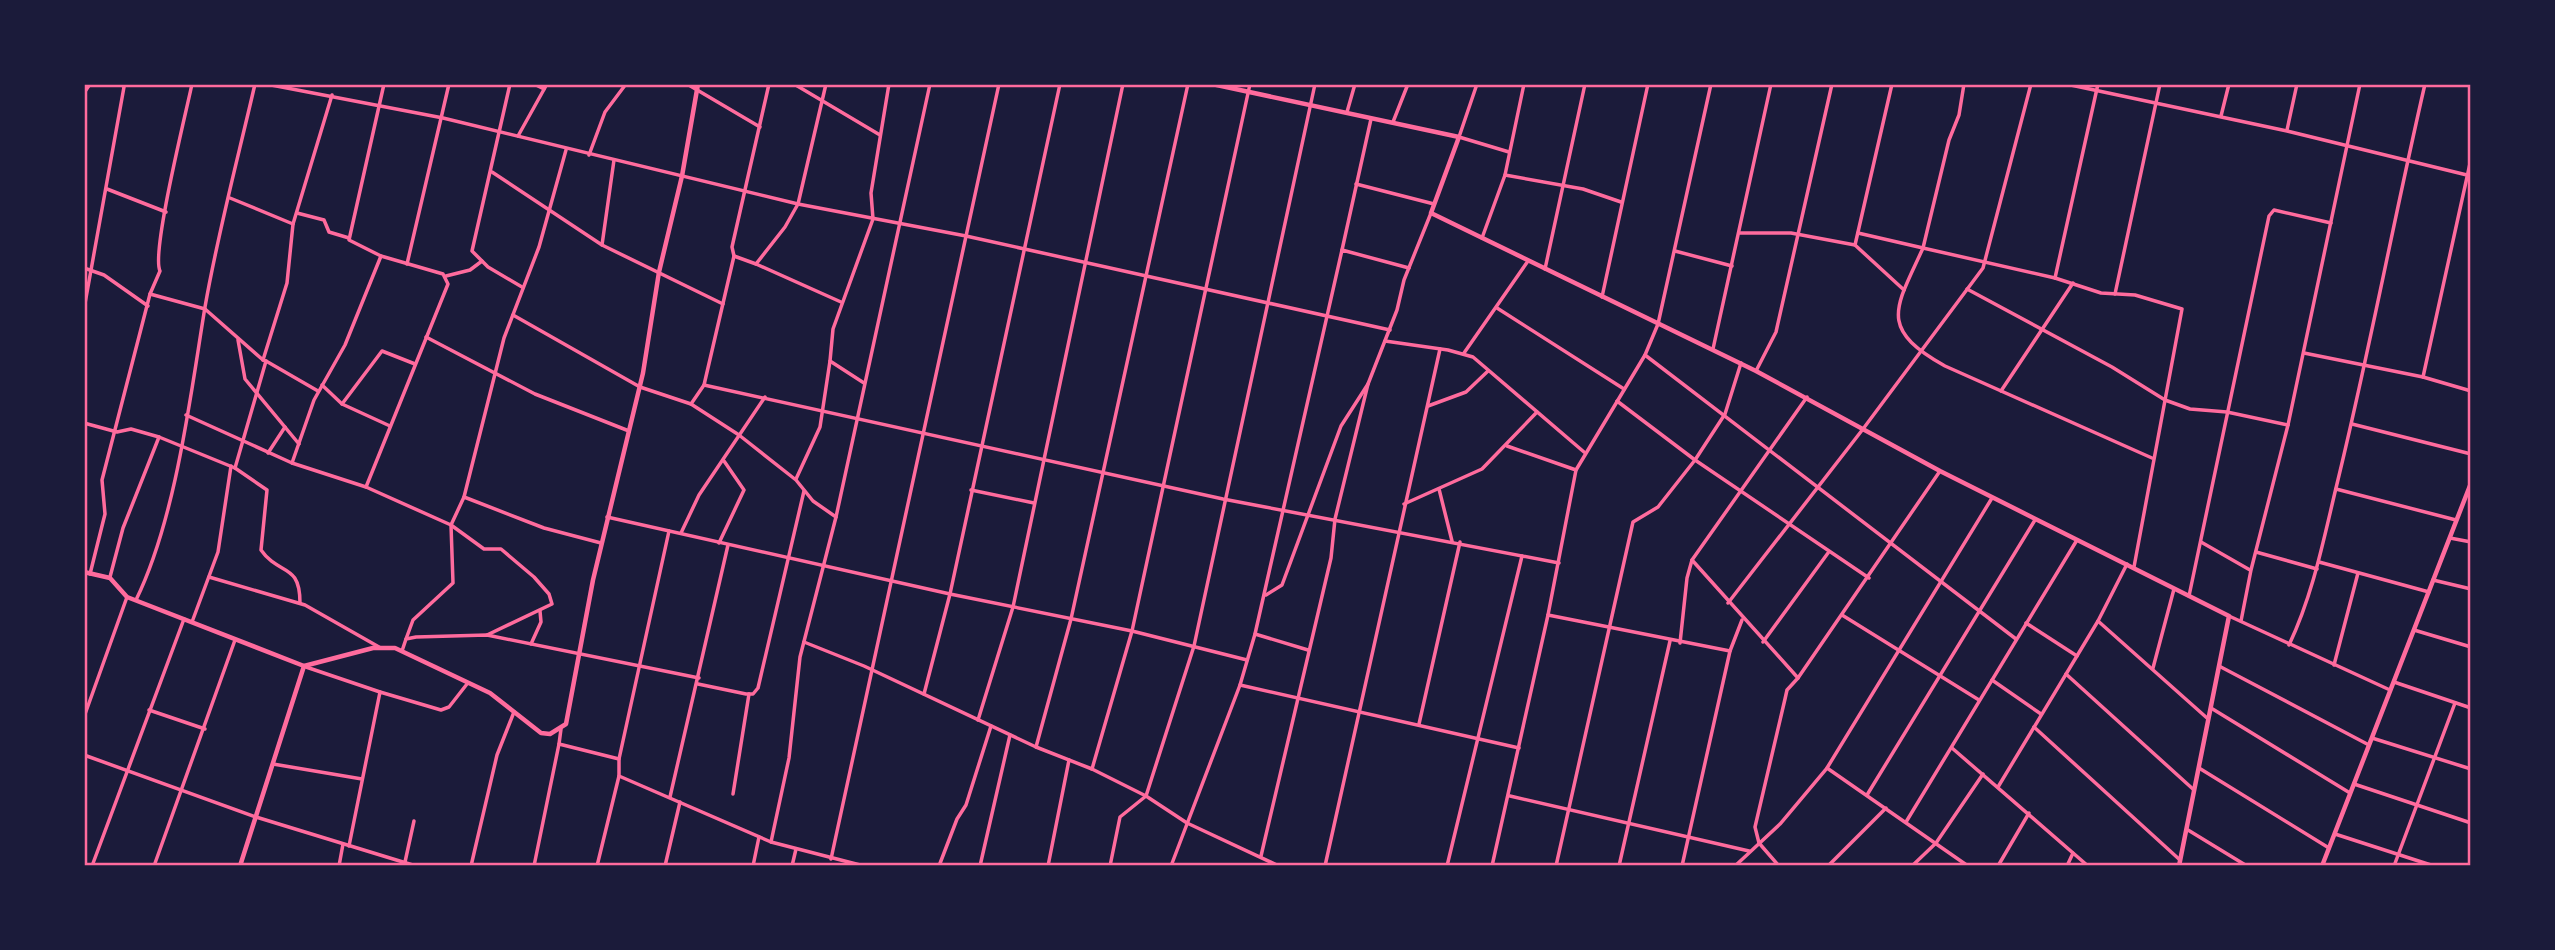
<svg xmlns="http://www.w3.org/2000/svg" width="2555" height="950" viewBox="0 0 2555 950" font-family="Karla,sans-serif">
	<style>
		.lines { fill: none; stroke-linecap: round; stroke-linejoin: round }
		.minor { stroke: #ff6b9d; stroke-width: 3.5 }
		.tertiary { stroke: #ff6b9d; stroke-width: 4.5 }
		.neatline { fill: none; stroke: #ff6b9d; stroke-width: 2.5 }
	</style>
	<rect width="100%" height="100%" fill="#1b1b3a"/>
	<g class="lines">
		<!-- minor -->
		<g class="minor">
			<path d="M266,84L443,118L798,204L966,236L1390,330"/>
			<path d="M510,84L472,251L488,267L522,287"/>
			<path d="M534,84L544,89"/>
			<path d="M687,84L760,127"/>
			<path d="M794,84L880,135"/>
			<path d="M1477,84L1459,137L1509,152"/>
			<path d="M1964,84L1959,115L1949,140L1923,248L2055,278L2101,293L2135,295L2182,309L2134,567"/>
			<path d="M2066,84L2287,131L2471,176"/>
			<path d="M84,93L90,84"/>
			<path d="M1347,112L1355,84"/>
			<path d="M2221,116L2229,84"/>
			<path d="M1393,122L1408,84"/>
			<path d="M2287,130L2297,84"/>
			<path d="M518,136L547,84"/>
			<path d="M589,155L605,112L626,84"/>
			<path d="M492,172L602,245L723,304"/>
			<path d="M1505,175L1583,189L1621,202"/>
			<path d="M1356,184L1434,204"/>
			<path d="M107,189L166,212"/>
			<path d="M230,198L293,224"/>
			<path d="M297,213L324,220L329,232L349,238"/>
			<path d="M1740,233H1791L1855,245L1904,290"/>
			<path d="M1858,233L1923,248C1896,308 1877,328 1945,366L2152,458"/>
			<path d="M1482,238L1505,175L1524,84"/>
			<path d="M602,245L614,160"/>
			<path d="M1855,245L1892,84"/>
			<path d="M1342,250L1371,119"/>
			<path d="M1675,251L1732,266"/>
			<path d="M734,256L732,247L769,84"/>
			<path d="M407,264L449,84"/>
			<path d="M756,264L841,302"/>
			<path d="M84,268L104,275L148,306"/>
			<path d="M1545,269L1585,84"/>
			<path d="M446,276L470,270L482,261"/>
			<path d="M2055,278L2098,84"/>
			<path d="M1967,289L2112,367L2165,400L2190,409L2227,412L2288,425"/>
			<path d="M150,294L205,309"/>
			<path d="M2115,294L2160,84"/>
			<path d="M1602,297L1648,84"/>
			<path d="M1497,308L1624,389"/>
			<path d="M84,309L124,87L121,84"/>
			<path d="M205,309L263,360"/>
			<path d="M513,315L640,387L691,404L739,435L796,480L813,501L836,517"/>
			<path d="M426,337L535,394L629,431"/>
			<path d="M238,340L245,379L299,444"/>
			<path d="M1385,341L1448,350L1473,357L1584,452"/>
			<path d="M1713,349L1771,84"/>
			<path d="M1464,353L1528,261"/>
			<path d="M2304,353L2423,377L2471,391"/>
			<path d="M1645,355L2016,639"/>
			<path d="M266,361L318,391"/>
			<path d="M1756,371L1776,332L1832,84"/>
			<path d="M2423,377L2471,159"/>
			<path d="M864,383L830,361L833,329L873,219L871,193L889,84"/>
			<path d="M322,385L342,404L390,426"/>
			<path d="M704,385L734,256L756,264L785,227L798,204L826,84"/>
			<path d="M2001,391L2073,283"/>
			<path d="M1617,401L1695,460L1869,578"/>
			<path d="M342,404L382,351L415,364"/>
			<path d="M691,404L704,385L1223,499L1559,563"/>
			<path d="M1428,406L1466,392L1488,371"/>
			<path d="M186,415L292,463L366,487L451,525L484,549H501L534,577L549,594L552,604L487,635"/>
			<path d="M84,423L117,432L131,429L159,437L235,468L267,490L261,550C279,576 300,562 300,603"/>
			<path d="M2352,424L2471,454"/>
			<path d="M1507,446L1576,470"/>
			<path d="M268,453L285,427"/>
			<path d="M292,463L314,400L345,345L381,256"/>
			<path d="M235,468L266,361L263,360L287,283L293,224L332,95"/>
			<path d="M796,479L820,427L830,361"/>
			<path d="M366,487L448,284L443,274L381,256L349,240L384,84"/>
			<path d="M1439,489L1452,541"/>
			<path d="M2336,489L2456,520"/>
			<path d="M971,490L1034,503"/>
			<path d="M464,497L544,528L601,543"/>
			<path d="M1404,504L1482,469L1537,412"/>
			<path d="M607,517L950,594L1132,631L1247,660"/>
			<path d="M681,533L699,495L765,397"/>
			<path d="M2450,538L2471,542"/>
			<path d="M2201,542L2250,570"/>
			<path d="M719,543L744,490L724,461"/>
			<path d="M2256,552L2317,569"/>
			<path d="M1692,560L1798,678L1787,690L1785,699L1755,827L1759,843L1779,866"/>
			<path d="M2319,562L2429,592"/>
			<path d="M90,574L105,514L102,480L150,294L160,271C151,253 186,113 192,84"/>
			<path d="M110,577L123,528L159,437"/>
			<path d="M209,577L305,605L379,647"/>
			<path d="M2433,580L2471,589"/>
			<path d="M1266,595L1282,585L1341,426L1368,384L1397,310L1404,280L1431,213"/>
			<path d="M2189,596L2269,216L2274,210L2331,223"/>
			<path d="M136,600C176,518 190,398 205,307C218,232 238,158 255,84"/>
			<path d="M1728,603L1863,429L1983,268L2031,84"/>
			<path d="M1548,615L1730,651L1742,620"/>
			<path d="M1842,615L1979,700"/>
			<path d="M2229,616L2390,690"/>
			<path d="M2098,621L2207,718"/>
			<path d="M2241,621L2251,570L2288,425L2360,84"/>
			<path d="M192,622L218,552L231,466"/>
			<path d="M2026,623L2077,656"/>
			<path d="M2414,630L2471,647"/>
			<path d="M1255,634L1308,650"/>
			<path d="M406,639L413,620L453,583L451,525L464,497L504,338L539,247L566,150"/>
			<path d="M804,642L864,666L1036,747L1092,769L1146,796L1187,823L1279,866"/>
			<path d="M1763,642L1828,553"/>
			<path d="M1680,643L1687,578L1692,560L1807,397"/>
			<path d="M531,644L541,622L540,611"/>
			<path d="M2289,645C2313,594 2323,542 2336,488C2369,354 2394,218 2425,84"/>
			<path d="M402,651L406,639L416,637L487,635L699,678"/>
			<path d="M2334,665L2358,573"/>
			<path d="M2219,666L2369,745"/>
			<path d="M306,667L380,692"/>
			<path d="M2153,668L2174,589"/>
			<path d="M2066,674L2194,790"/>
			<path d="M1798,678L1940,471"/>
			<path d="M1992,680L2041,714"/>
			<path d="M2394,682L2471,708"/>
			<path d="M698,684L746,694H753L758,688L804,491"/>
			<path d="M1240,685L1519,748"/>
			<path d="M924,694L950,594L1060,84"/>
			<path d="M2211,708L2350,793"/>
			<path d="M149,710L205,729"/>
			<path d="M84,717L127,597"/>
			<path d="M978,720L1013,607L1123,84"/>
			<path d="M1419,724L1460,542"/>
			<path d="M2034,727L2180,860"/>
			<path d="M561,729L559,744L619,759V776L771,842L864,866"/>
			<path d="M2372,738L2471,769"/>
			<path d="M1036,747L1071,619L1188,84"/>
			<path d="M1952,748L2088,866"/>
			<path d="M84,755L256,817L416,866"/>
			<path d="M619,759L669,531"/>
			<path d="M273,764L362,779"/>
			<path d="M1827,768L1968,866"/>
			<path d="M2199,768L2329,848"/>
			<path d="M1092,769L1132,631L1250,84"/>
			<path d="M2354,784L2471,823"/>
			<path d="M1998,787L2098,621L2127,564"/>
			<path d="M733,794L749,694"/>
			<path d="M1867,795L2035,520"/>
			<path d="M1510,796L1749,851"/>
			<path d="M670,797L728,545"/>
			<path d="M1906,822L2077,540"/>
			<path d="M2188,830L2247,866"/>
			<path d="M2335,834L2434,866"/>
			<path d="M771,842L789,758L800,657L836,517L930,84"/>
			<path d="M349,846L380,692L441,710L449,707L467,684"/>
			<path d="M1261,856L1331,558L1335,519L1368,384"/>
			<path d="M831,859L999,84"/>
			<path d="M405,862L414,821"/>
			<path d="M92,866L184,619"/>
			<path d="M154,866L235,640"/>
			<path d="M339,866L343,844"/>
			<path d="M471,866L497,755L514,712"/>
			<path d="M534,866L559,744"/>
			<path d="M597,866L619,776"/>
			<path d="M665,866L680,802"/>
			<path d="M753,866L759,837"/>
			<path d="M792,866L796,849"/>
			<path d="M939,866L957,819L966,805L991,726"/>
			<path d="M980,866L1010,735"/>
			<path d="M1048,866L1069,760"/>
			<path d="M1110,866L1120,817L1146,796L1194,646L1315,84"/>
			<path d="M1171,866L1240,685L1255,634L1342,250L1409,268"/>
			<path d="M1325,866L1440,349"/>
			<path d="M1447,866L1522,556"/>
			<path d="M1492,866L1548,615L1576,470L1645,355L1658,324L1711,84"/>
			<path d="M1556,866L1633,522L1658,507L1695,460L1725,414L1741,363"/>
			<path d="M1619,866L1670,641"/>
			<path d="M1682,866L1730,651"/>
			<path d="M1735,866L1780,824L1827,768L1992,498"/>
			<path d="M1828,866L1886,808"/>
			<path d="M1912,866L1936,843L1983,774"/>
			<path d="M1998,866L2029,813"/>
			<path d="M2067,866L2073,853"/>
			<path d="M2394,866L2455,703"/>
		</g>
		<!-- tertiary -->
		<g class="tertiary">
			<path d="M1212,84L1459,137L1431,213L1756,371L1940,471L2229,616L2179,866"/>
			<path d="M84,572L110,578L127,597L304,666"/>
			<path d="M240,866L304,666L373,648H395L490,693L541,733L550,734L566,724L593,580L643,373L659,272L682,176L698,84"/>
			<path d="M2322,866L2471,483"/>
		</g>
	</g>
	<!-- border -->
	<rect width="2555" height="950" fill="none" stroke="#1b1b3a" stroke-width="172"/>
	<rect x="86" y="86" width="2383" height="778" class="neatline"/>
</svg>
